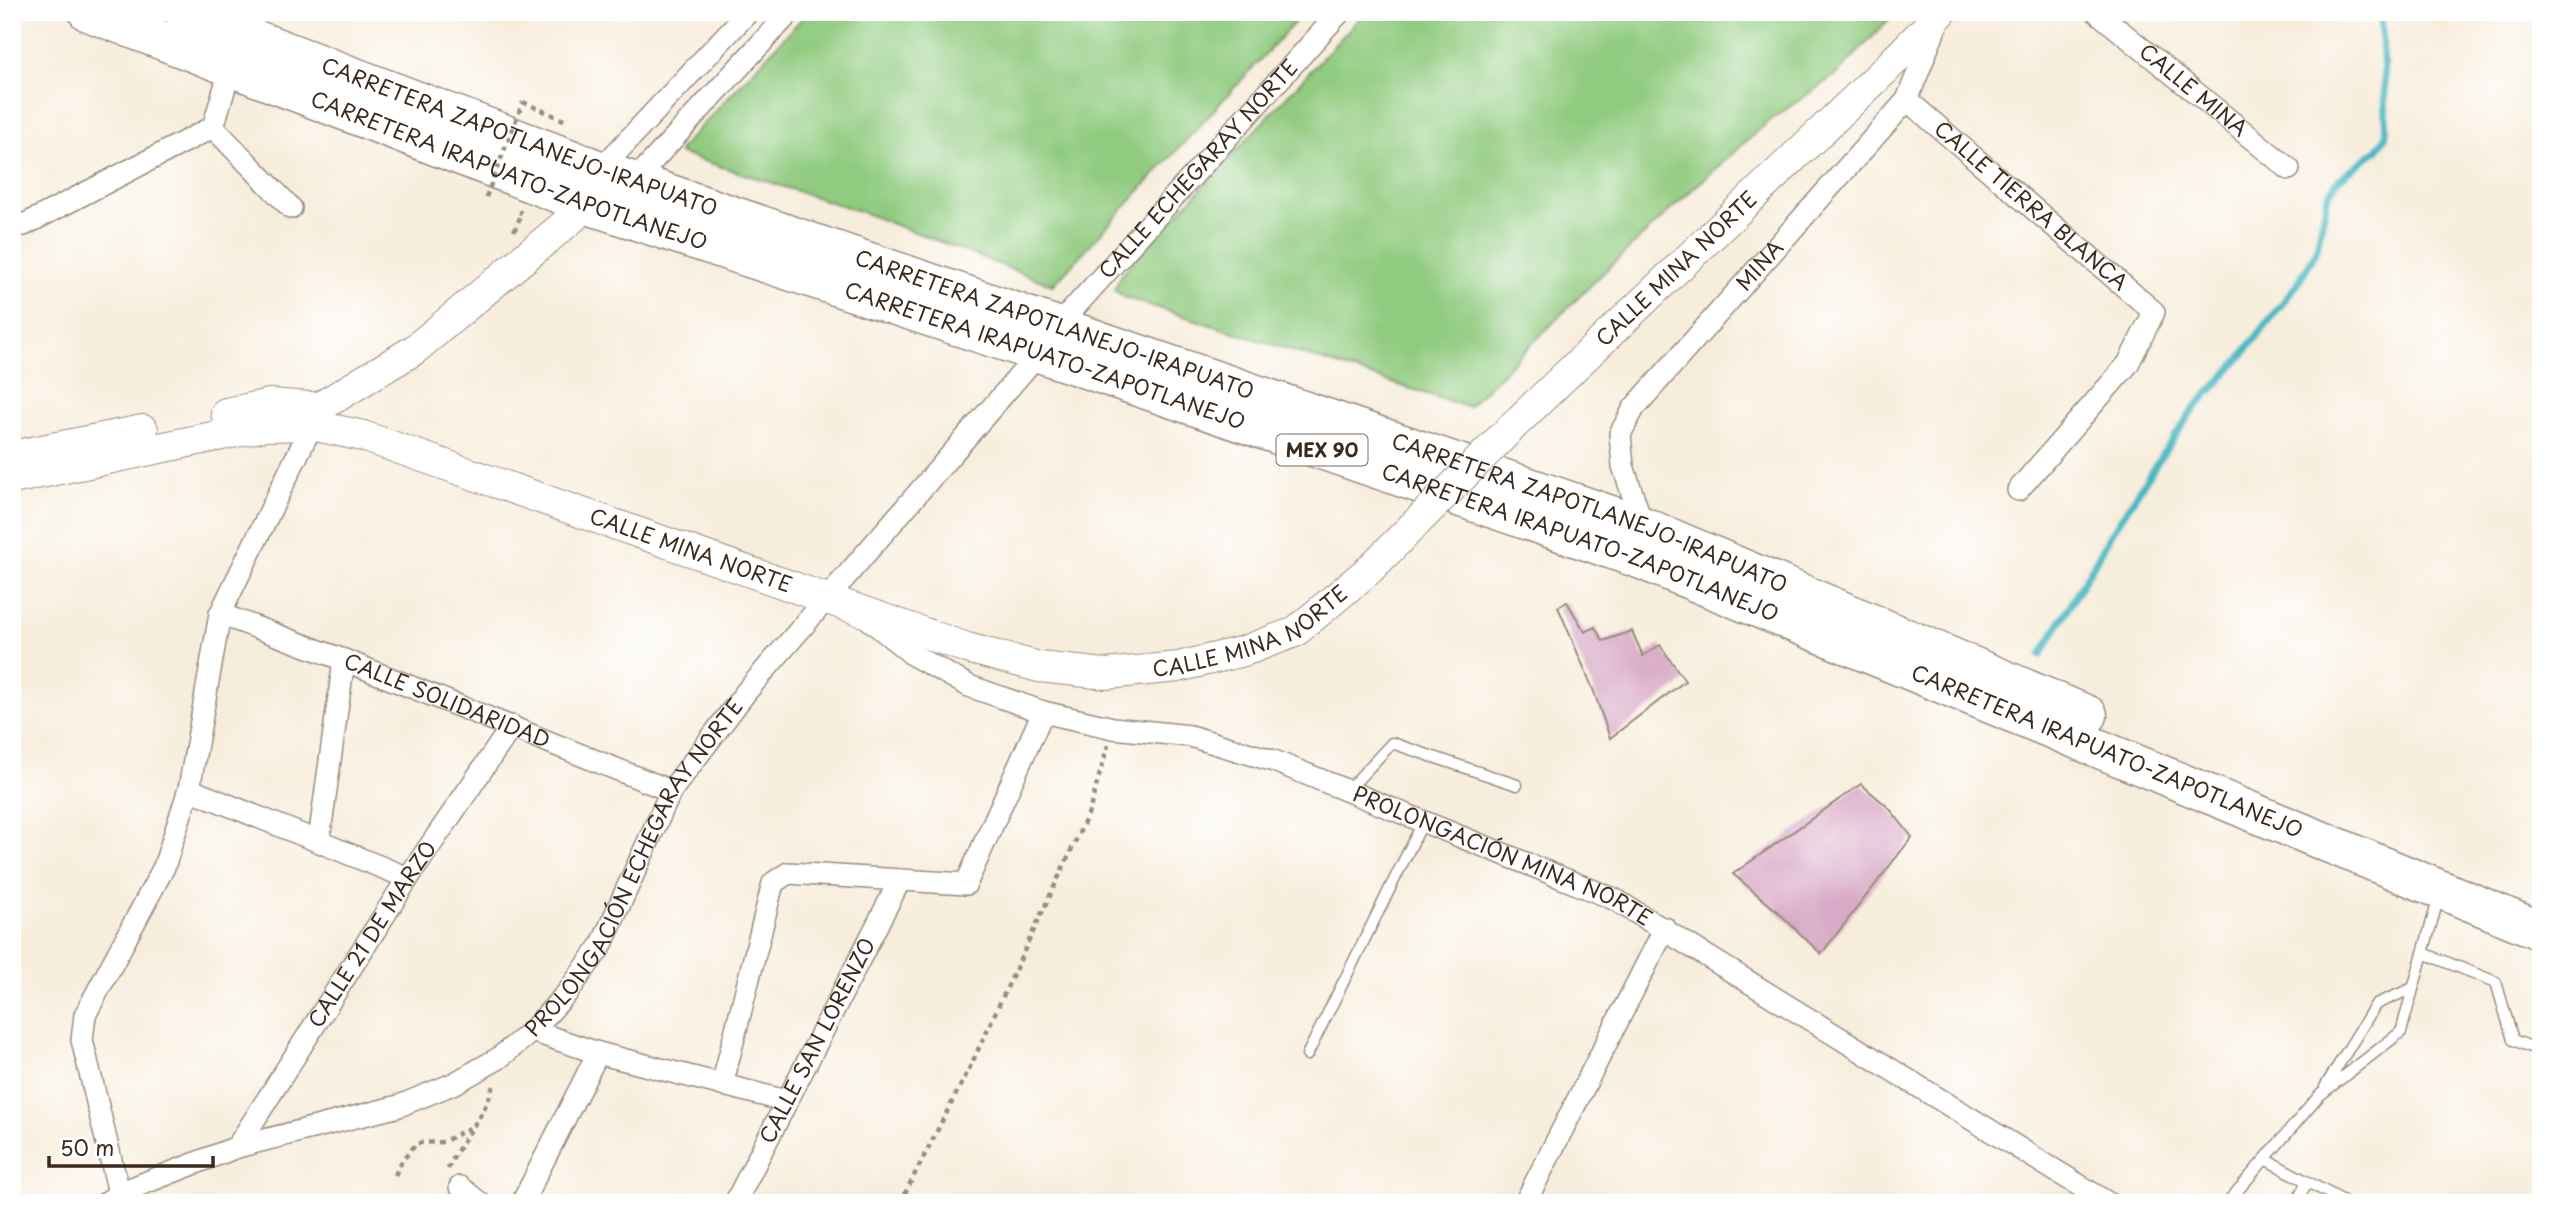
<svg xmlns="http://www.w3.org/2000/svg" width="2553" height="1215" viewBox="0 0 2553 1215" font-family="'Playpen Sans',sans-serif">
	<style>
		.green { fill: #90cb7f; stroke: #667a4e; stroke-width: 2 }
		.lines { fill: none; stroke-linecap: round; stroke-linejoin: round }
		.stream { stroke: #4ab8c2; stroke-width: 7 }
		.building { fill: #d9aac7 }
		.lane-casing { stroke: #998c7d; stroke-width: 13 }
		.street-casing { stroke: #998c7d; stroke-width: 24 }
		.secondary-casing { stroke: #998c7d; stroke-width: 32 }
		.highway-casing { stroke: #998c7d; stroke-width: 41 }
		.path { stroke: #998c7d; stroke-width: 4.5; stroke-dasharray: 5 5; stroke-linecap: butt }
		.lane { stroke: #fff; stroke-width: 10 }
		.street { stroke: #fff; stroke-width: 21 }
		.secondary { stroke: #fff; stroke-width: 30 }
		.highway { stroke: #fff; stroke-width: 38 }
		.secondary-bridge-casing { stroke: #998c7d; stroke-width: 32; stroke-linecap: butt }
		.path-bridge { stroke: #998c7d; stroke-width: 4.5; stroke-dasharray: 5 5; stroke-linecap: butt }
		.secondary-bridge { stroke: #fff; stroke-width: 30 }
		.labels { text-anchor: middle; stroke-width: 7; stroke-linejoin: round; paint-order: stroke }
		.shield { fill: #fff; stroke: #766a62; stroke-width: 2 }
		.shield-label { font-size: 19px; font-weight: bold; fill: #3b2a1e }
		.street-label { font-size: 21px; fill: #3b2a1e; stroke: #fff }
	</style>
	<rect width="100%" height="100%" fill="#fff"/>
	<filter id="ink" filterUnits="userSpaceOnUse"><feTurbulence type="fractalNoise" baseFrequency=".0143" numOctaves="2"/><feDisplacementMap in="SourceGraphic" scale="14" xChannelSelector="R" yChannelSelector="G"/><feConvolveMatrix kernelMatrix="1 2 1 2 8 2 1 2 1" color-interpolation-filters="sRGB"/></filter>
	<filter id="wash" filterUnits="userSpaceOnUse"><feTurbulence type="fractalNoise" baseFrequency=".00686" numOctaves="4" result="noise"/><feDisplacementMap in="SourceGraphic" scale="28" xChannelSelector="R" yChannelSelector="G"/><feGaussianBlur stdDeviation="1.57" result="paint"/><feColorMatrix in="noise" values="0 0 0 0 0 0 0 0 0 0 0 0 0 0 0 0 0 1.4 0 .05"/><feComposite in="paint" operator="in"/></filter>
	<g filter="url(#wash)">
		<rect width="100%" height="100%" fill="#f7eddc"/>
		<!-- green -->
		<g class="green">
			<path d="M482,12H535V19L483,22Z"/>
			<path d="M808,12H1304L1053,285L862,212L679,153L680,149Z"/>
			<path d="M1365,12H1896L1837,74L1769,121L1695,187L1603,273L1468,407L1124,297L1114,290L1121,275Z"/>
		</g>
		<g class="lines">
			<!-- stream -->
			<path class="stream" d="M2041,655L2112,533L2160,458L2194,409L2238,361L2298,283L2316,252L2328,195L2339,179L2377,150L2387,135L2381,12"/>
		</g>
		<g id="blocks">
			<!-- building -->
			<g class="building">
				<path d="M1567,602L1585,632L1595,627L1603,641L1632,631L1643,656L1660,645L1685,681L1610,738L1593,689L1558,607Z"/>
				<path d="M1861,784L1889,808L1912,837L1821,954L1778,912L1733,874Z"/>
			</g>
		</g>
	</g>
	<g filter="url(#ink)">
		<use href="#blocks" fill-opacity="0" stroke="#998c7d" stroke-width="2"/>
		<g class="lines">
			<!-- lane casing -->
			<g class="lane-casing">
				<g id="lane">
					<path d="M1347,791L1392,743L1517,785"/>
					<path d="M2423,953L2496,982L2513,1040L2541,1051"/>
					<path d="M1307,1055L1423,822"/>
					<path d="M2325,1087L2376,1004L2413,988"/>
					<path d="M2265,1159L2347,1203"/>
					<path d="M2227,1203L2320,1095L2401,1032L2439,896"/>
					<path d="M2296,1203L2307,1182"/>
				</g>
			</g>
			<!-- street casing -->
			<g class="street-casing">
				<g id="street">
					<path id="s1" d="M2097,12L2289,169"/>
					<path id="s2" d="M1907,100L2154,312L2128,364L2018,490"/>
					<path d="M213,127L291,208"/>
					<path d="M213,127L231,67"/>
					<path d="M600,170L748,12"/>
					<path d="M634,181L790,12"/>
					<path d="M12,221L24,225L213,127"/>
					<path id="s3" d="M1057,327L1340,12"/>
					<path id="s4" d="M1643,526L1623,466L1620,434L1634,408L1907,100L1938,22"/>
					<path id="s5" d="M220,614L344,660L671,791"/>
					<path id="s6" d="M870,620L913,655L969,686L1043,712L1113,728L1190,736L1274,761L1614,899L2108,1203"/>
					<path d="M189,789L408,878"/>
					<path d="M319,840L344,660"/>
					<path d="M532,1031L598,1053L786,1101"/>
					<path d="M722,1085L773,883L788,873L966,884L1043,712"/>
					<path id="s7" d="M237,1147L408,878L512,726"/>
					<path d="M460,1187L480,1203"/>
					<path d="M119,1193L82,1040L85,1015L164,867L189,789L220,614L312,425"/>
					<path id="s8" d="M106,1203L119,1193L237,1147L399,1106L455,1083L499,1058L532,1031L567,993L601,946L671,791L746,692L1039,353"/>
					<path d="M522,1203L598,1053"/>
					<path id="s9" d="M735,1203L900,880"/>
					<path d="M1525,1203L1665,928"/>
				</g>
			</g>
			<!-- secondary casing -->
			<g class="secondary-casing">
				<g id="secondary">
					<path d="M226,413L270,404L322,408"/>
					<path id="s10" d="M1515,424L1884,71L1942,12"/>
					<path d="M312,425L320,407L414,350L588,205"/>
					<path d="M12,456L143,430"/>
					<path id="s11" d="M12,479L265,426L312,425L363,436L967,648L1039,667L1106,674L1178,667L1244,651L1295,632L1369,570"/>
				</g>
			</g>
			<!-- highway casing -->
			<g class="highway-casing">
				<g id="highway">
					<path id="s12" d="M88,12L588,205L1039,353L1639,559L2541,931"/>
					<path id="s13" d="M183,12L600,170L1643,526L2088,715"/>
				</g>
			</g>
			<!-- path -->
			<g class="path">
				<path d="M523,102L566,121"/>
				<path d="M514,231L522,213L519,212"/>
				<path d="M448,1169C460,1140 486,1116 493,1085"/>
				<path d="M395,1175L402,1161L417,1143L443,1142L471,1127"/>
				<path d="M900,1203L970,1067L1089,812L1108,745"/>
			</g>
			<!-- lane -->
			<use href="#lane" class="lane"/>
			<!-- street -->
			<use href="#street" class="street"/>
			<!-- secondary -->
			<use href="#secondary" class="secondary"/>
			<!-- highway -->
			<use href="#highway" class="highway"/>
			<!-- secondary-bridge casing -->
			<g class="secondary-bridge-casing">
				<path id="secondary-bridge" d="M1369,570L1515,424"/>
			</g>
			<!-- path-bridge -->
			<path class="path-bridge" d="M486,197L523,102"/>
			<!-- secondary-bridge -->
			<use href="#secondary-bridge" class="secondary-bridge"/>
		</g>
	</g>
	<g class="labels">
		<!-- shield labels -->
		<rect class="shield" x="1276.5" y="434.5" width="91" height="31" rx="5"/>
		<g class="shield-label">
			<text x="1322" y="457">MEX 90</text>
		</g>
		<!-- street labels -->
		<g class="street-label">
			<text dy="7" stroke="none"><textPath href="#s1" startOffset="124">CALLE MINA</textPath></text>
			<text dy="7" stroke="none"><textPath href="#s13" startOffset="359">CARRETERA ZAPOTLANEJO-IRAPUATO</textPath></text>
			<text dy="7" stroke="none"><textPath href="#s12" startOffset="450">CARRETERA IRAPUATO-ZAPOTLANEJO</textPath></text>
			<text dy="7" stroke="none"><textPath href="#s3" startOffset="212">CALLE ECHEGARAY NORTE</textPath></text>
			<text dy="7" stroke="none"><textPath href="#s2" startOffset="163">CALLE TIERRA BLANCA</textPath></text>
			<text dy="7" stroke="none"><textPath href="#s4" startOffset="315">MINA</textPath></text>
			<text dy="7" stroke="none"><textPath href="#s10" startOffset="224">CALLE MINA NORTE</textPath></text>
			<text dy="7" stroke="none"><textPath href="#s13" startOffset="926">CARRETERA ZAPOTLANEJO-IRAPUATO</textPath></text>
			<text dy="7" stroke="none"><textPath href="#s12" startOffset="1017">CARRETERA IRAPUATO-ZAPOTLANEJO</textPath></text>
			<text dy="7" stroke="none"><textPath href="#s13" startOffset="1493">CARRETERA ZAPOTLANEJO-IRAPUATO</textPath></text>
			<text dy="7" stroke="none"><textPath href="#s12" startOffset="1584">CARRETERA IRAPUATO-ZAPOTLANEJO</textPath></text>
			<text dy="7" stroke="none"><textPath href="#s11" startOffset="705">CALLE MINA NORTE</textPath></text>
			<text dy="7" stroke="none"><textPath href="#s11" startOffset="1293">CALLE MINA NORTE</textPath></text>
			<text dy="7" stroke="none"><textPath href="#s5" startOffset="243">CALLE SOLIDARIDAD</textPath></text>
			<text dy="7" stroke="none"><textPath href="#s12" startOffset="2151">CARRETERA IRAPUATO-ZAPOTLANEJO</textPath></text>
			<text dy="7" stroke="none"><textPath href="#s6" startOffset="682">PROLONGACIÓN MINA NORTE</textPath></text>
			<text dy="7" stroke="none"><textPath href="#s8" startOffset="658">PROLONGACIÓN ECHEGARAY NORTE</textPath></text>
			<text dy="7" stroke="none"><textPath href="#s7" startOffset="252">CALLE 21 DE MARZO</textPath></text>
			<text dy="7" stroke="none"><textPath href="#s9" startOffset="182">CALLE SAN LORENZO</textPath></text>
		</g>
	</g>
	<!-- margin -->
	<rect width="2553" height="1215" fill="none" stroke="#fff" stroke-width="42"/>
	<!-- scale -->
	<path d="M49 1156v10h164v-10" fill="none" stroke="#3b2a1e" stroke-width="3.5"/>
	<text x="60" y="1156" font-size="21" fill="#3b2a1e" stroke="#ffffff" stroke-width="5" paint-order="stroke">50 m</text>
</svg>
